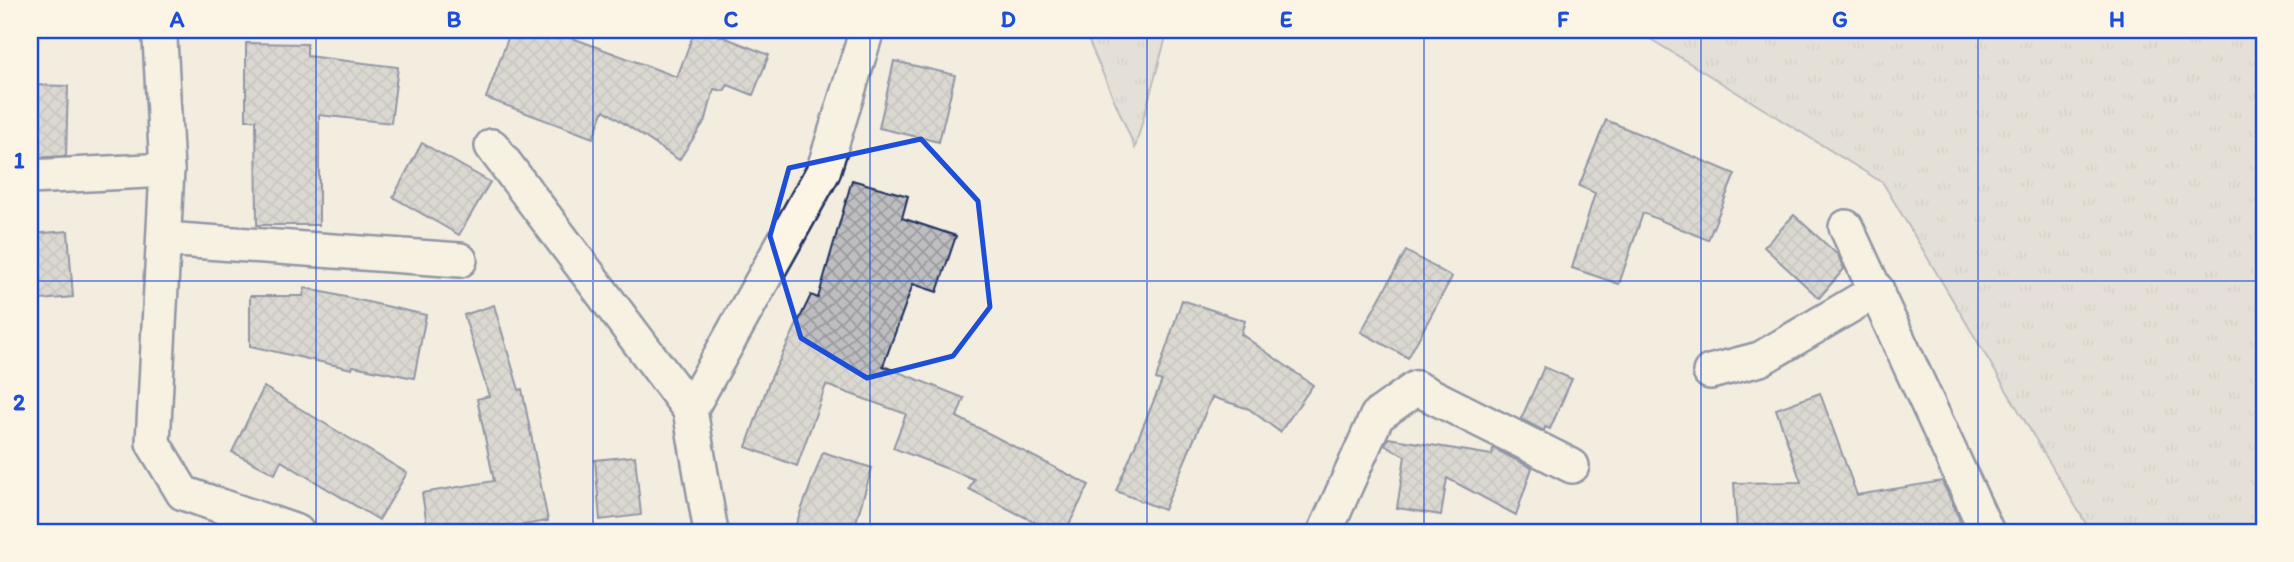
<svg xmlns="http://www.w3.org/2000/svg" width="2294" height="562" viewBox="0 0 2294 562" font-family="Itim,sans-serif">
	<style>
		.grass { fill: url(#grass-tufts); stroke: #778095; stroke-width: 2 }
		.building { fill: url(#building-cross-hatch); stroke: #1b2f5e; stroke-width: 2 }
		.lines { fill: none; stroke-linecap: round; stroke-linejoin: round }
		.street-casing { stroke: #1b2f5e; stroke-width: 38 }
		.street { stroke: #fcf5e5; stroke-width: 33 }
		.marked { fill: none; stroke: #1d4ed8; stroke-width: 5; stroke-linejoin: round }
		.grid { fill: none; stroke: #1d4ed8; stroke-width: 2; stroke-opacity: 0.55 }
		.neatline { fill: none; stroke: #1d4ed8; stroke-width: 2.5 }
		.grid-label { font-size: 23px; text-anchor: middle; font-weight: bold; fill: #1d4ed8 }
	</style>
	<defs>
		<pattern id="grass-tufts" width="24" height="20" patternUnits="userSpaceOnUse" patternTransform="scale(1.75)"><rect width="24" height="20" fill="#d3d1cc"/><path d="M3 7l-1-3M5 7V3M7 7l1-3M15 17l-1-3M17 17v-4M19 17l1-3" fill="none" stroke="#b5b4b2"/></pattern>
		<pattern id="building-cross-hatch" width="8" height="8" patternUnits="userSpaceOnUse" patternTransform="scale(1.75)"><rect width="8" height="8" fill="#bebec0"/><path d="M0 0l8 8M0 8l8-8" fill="none" stroke="#9a9b9f"/></pattern>
	</defs>
	<rect width="100%" height="100%" fill="#f3ede0"/>
	<filter id="ink" filterUnits="userSpaceOnUse"><feTurbulence type="fractalNoise" baseFrequency=".0143" numOctaves="2"/><feDisplacementMap in="SourceGraphic" scale="14" xChannelSelector="R" yChannelSelector="G"/><feConvolveMatrix kernelMatrix="1 2 1 2 8 2 1 2 1" color-interpolation-filters="sRGB"/></filter>
	<g filter="url(#ink)">
		<!-- grass -->
		<g class="grass">
			<path d="M1084,30H1168L1135,148Z"/>
			<path d="M1636,30H2264V532H2091L1883,183Z"/>
		</g>
		<!-- building -->
		<g class="building">
			<path d="M511,30H551L677,77L695,30H706L769,55L753,95L728,85L724,91L714,89L706,119L679,160L604,110L593,138L486,98Z"/>
			<path d="M246,43L307,44V56L398,67L391,123L319,115V225H257L256,120H246Z"/>
			<path d="M894,61L955,75L939,142L879,128Z"/>
			<path d="M30,85L68,86L66,156L30,158Z"/>
			<path d="M1606,120L1735,174L1708,240L1643,213L1619,284L1572,268L1595,193L1579,186Z"/>
			<path d="M422,143L490,182L459,235L393,197Z"/>
			<path d="M852,180L908,196L902,218L956,236L937,292L913,284L883,366L964,398L957,417L1089,485L1065,532H1054L969,489L974,479L893,448L906,414L826,385L797,466L746,447L769,382L811,295L818,298Z"/>
			<path d="M1794,215L1838,255L1844,269L1819,298L1764,247Z"/>
			<path d="M68,231L73,297L30,301V234Z"/>
			<path d="M1406,251L1452,277L1408,358L1361,332Z"/>
			<path d="M305,288L426,315L414,378L353,366L352,369L250,346V296H303Z"/>
			<path d="M1182,300L1245,321L1241,334L1313,385L1280,432L1249,409L1212,397L1164,510L1116,491L1162,381L1156,379Z"/>
			<path d="M494,305L519,390L522,389L548,521L481,532H428L422,493L494,481L477,399L489,396L464,315Z"/>
			<path d="M1544,367L1572,379L1550,429L1545,427L1544,431L1521,419Z"/>
			<path d="M264,387L407,473L379,520L281,461L275,474L232,452Z"/>
			<path d="M1820,393L1857,495L1942,481L1959,518L1962,532H1737L1734,483L1801,482L1776,409Z"/>
			<path d="M1388,438L1492,455L1493,448L1532,468L1516,515L1447,478L1441,515L1397,508L1405,456L1385,445Z"/>
			<path d="M823,452L872,468L853,532H793Z"/>
			<path d="M635,456L641,515L600,520L595,460Z"/>
		</g>
		<g class="lines">
			<!-- street casing -->
			<g class="street-casing">
				<g id="street">
					<path d="M157,30L160,39L167,170L153,443L183,493L297,532"/>
					<path d="M492,146L690,410"/>
					<path d="M30,177L167,170"/>
					<path d="M1846,227L1987,532"/>
					<path d="M164,239L460,260"/>
					<path d="M1710,372L1760,359L1877,290"/>
					<path d="M711,532L690,410L823,172L867,30"/>
					<path d="M1325,532L1377,416L1416,388L1572,466"/>
				</g>
			</g>
			<!-- street -->
			<use href="#street" class="street"/>
		</g>
	</g>
	<!-- marked area -->
	<path d="M0 0H2294V562H0ZM921,139L978,201L990,307L953,356L867,378L801,338L770,236L789,168Z" fill="#f3ede0" fill-opacity=".55" fill-rule="evenodd"/>
	<path class="marked" d="M921,139L978,201L990,307L953,356L867,378L801,338L770,236L789,168Z"/>
	<!-- grid -->
	<path class="grid" d="M316,30V532M593,30V532M870,30V532M1147,30V532M1424,30V532M1701,30V532M1978,30V532M30,281H2264"/>
	<!-- margin -->
	<rect width="2294" height="562" fill="none" stroke="#fcf5e5" stroke-width="77"/>
	<rect x="38" y="38" width="2218" height="486" class="neatline"/>
	<g class="grid-label">
		<text x="177" y="27">A</text>
		<text x="454" y="27">B</text>
		<text x="731" y="27">C</text>
		<text x="1008" y="27">D</text>
		<text x="1286" y="27">E</text>
		<text x="1563" y="27">F</text>
		<text x="1840" y="27">G</text>
		<text x="2117" y="27">H</text>
		<text x="19" y="168">1</text>
		<text x="19" y="410">2</text>
	</g>
</svg>
